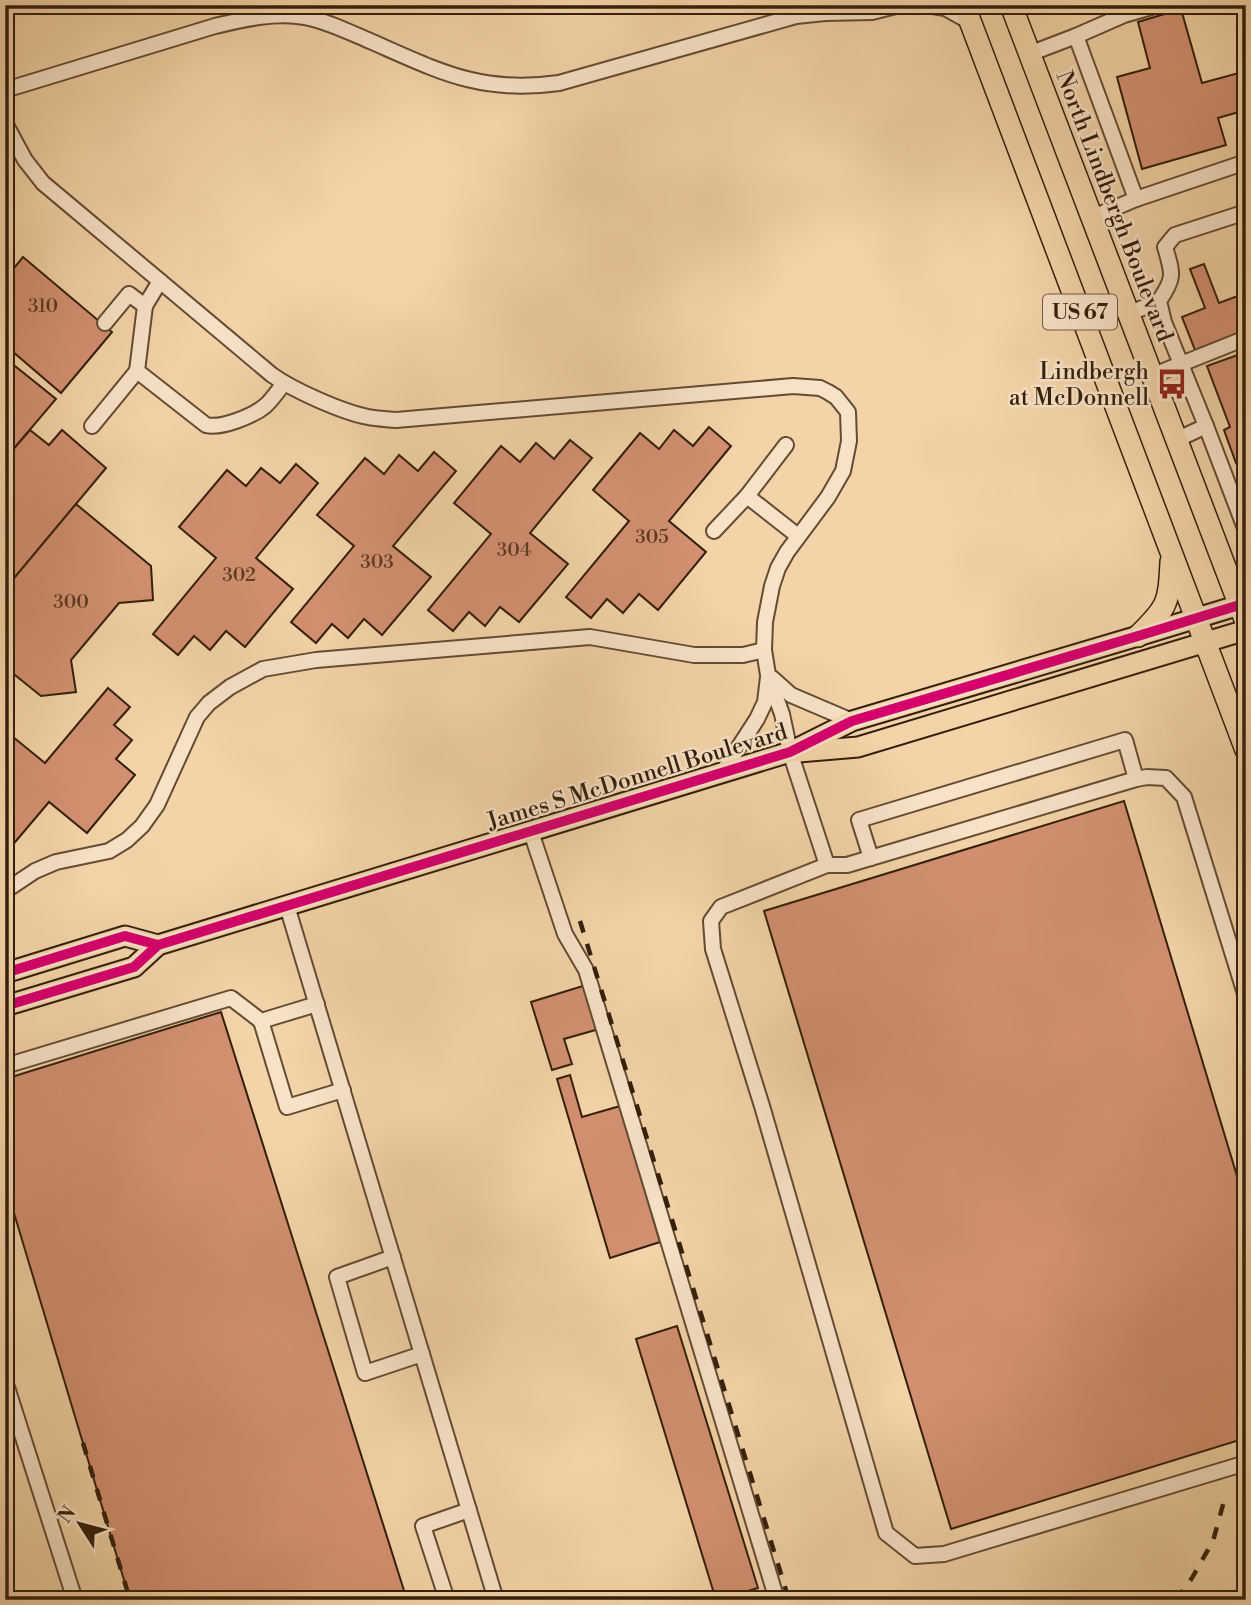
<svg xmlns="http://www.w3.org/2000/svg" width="1251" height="1605" viewBox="0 0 1251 1605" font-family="'Libre Bodoni',serif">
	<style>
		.building { fill: #d39071; stroke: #331f0b; stroke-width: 2 }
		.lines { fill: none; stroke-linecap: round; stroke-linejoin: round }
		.minor-casing { stroke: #634c32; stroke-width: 18 }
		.major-casing { stroke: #331f0b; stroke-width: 23 }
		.highway-casing { stroke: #331f0b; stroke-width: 24 }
		.minor { stroke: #f7e2c6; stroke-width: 14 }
		.major { stroke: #f3d3a7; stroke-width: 19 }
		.highway { stroke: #f3d3a7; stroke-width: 21 }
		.rail { stroke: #331f0b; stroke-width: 4.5; stroke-dasharray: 12 12; stroke-linecap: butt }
		.cycleway-casing { stroke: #f7e2c6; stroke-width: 15 }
		.cycleway { stroke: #d6006c; stroke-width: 10 }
		.labels { text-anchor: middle; stroke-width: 5; stroke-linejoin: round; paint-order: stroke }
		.number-label { font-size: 19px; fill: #5b3b24 }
		.shield { fill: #f7e2c6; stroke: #6e5a43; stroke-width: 2 }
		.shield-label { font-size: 21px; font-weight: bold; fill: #331f0b }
		.street-label { font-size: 23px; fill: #331f0b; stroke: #f7e2c6 }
		.poi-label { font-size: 23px; fill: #331f0b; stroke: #f7e2c6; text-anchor: end }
	</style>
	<rect width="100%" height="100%" fill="#f3d3a7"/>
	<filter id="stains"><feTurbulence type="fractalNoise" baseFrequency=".00286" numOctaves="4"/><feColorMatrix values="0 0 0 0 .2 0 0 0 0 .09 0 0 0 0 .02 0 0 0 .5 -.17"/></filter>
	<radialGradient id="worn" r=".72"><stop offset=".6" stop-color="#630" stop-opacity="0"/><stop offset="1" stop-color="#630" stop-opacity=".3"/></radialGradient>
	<!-- building -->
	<g class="building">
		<path d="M1181,9L1202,83L1246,71V110L1218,118L1226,145L1142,169L1117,77L1150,68L1138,22Z"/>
		<path d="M23,257L112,332L61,393L5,345V279Z"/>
		<path d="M1204,264L1219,303L1246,293V330L1195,350L1182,317L1205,308L1190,269Z"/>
		<path d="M1246,352V467L1243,461L1236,463L1224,430L1230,427L1207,366Z"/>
		<path d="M5,358L56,399L5,459Z"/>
		<path d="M709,427L731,446L669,521L706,552L658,610L639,594L623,613L607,599L591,618L566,597L629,521L593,490L640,433L659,449L674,430L693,446Z"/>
		<path d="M30,430L49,445L62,430L106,468L5,589V459Z"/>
		<path d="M570,440L592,458L530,533L568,564L519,622L500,607L485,626L469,612L453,631L428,610L491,534L454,503L501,446L520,462L536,443L554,459Z"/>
		<path d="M434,452L456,471L393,546L431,577L382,635L364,619L348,638L332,624L316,643L291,622L354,546L317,515L365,458L384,474L399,455L418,471Z"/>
		<path d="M296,464L318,483L256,558L293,589L245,647L226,631L210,650L194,636L178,655L153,634L216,558L179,527L227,470L246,486L261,468L280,483Z"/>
		<path d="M76,504L151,566L153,600L119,603L71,660L76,692L41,696L5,667V589Z"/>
		<path d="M108,688L130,707L114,725L132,740L116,759L135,775L87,833L49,802L5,854V734L7,732L45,763Z"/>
		<path d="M1124,801L1246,1206V1438L951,1529L764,911Z"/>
		<path d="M586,985L599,1029L564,1039L572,1064L552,1070L531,1002Z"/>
		<path d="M221,1012L407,1600H130L5,1183V1079Z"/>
		<path d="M570,1075L582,1117L620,1106L660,1242L610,1258L557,1079Z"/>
		<path d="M677,1326L758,1588L718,1600H716L636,1339Z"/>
	</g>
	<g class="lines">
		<!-- minor casing -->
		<g class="minor-casing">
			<g id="minor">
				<path d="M927,5L945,8L970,22"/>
				<path d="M1076,36L1124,15L1158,5"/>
				<path d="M1029,54L1076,36L1136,199L1091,218"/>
				<path d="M5,90L215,26C245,19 274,12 305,17C327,21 349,32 370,41C439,71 480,94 559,83L796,16L825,13L872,12L900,5"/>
				<path d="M5,123L25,160L43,183L272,375C293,390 342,412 368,417C377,419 387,419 396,420L793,386L820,388L828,392L836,397L848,412L849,441L843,471L828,497L787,552L778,568L772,586L765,622L764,650L768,675L782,714L790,752L827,865"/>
				<path d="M1136,199L1246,162"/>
				<path d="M160,281L145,306L137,371L206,425C221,429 253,416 265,406C272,400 278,391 284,383"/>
				<path d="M1128,314L1159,301"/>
				<path d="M105,323L129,294L145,306"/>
				<path d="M1151,376L1246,338"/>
				<path d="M92,426L137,371"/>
				<path d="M1206,426L1246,531"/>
				<path d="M1176,440L1206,426L1164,322L1159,301C1175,278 1173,274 1165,247L1175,235L1246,212"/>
				<path d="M747,496L798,536"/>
				<path d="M714,531L747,496L786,445"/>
				<path d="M772,678L791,695L852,721"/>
				<path d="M722,773L757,719L765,702L768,677"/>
				<path d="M531,832L565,934L586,970L777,1600"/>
				<path d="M871,858L859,820L1125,740L1136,779"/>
				<path d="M5,891L35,871L56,862L109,851L127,840L142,826L157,805L197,717L209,703L230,687L263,669L316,660L590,637L694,655H743L764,650"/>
				<path d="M287,906L496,1600"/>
				<path d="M1246,997L1184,797L1166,778L1147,777L1136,779L847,865H827L721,907L711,921L713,949L762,1106L886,1533L915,1556L944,1554L1246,1463"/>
				<path d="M261,1021L287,1107L343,1090"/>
				<path d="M5,1066L231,998L261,1021L317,1004"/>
				<path d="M393,1257L337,1277L365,1373L422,1354"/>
				<path d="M5,1381L75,1600"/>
				<path d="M447,1600L423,1526L469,1510"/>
			</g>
		</g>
		<!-- major casing -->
		<g class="major-casing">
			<g id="major">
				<path d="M799,752L858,747L1246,630"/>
				<path d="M5,973L125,936L158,945"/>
				<path d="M5,1006L134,967L158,945L790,752L852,721L1138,636L1246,603"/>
			</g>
		</g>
		<!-- highway casing -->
		<g class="highway-casing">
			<g id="highway">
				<path d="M964,5L1246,750"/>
				<path d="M1011,5L1246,622"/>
				<path d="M1138,636C1168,607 1169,603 1171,562"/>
			</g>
		</g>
		<!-- minor -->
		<use href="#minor" class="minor"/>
		<!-- major -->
		<use href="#major" class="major"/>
		<!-- highway -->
		<use href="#highway" class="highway"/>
		<!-- rail -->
		<g class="rail">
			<path d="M580,921L789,1600"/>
			<path d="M83,1443L130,1600"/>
			<path d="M1176,1600L1192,1578L1213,1541L1224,1501"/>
		</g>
		<!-- cycleway casing -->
		<g class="cycleway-casing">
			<g id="cycleway">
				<path d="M5,973L125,936L158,945"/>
				<path d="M5,1006L134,967L158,945L790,752L852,721L1138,636L1246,603"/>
			</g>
		</g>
		<!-- cycleway -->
		<use href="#cycleway" class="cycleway"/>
	</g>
	<!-- icons -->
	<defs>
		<g id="bus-bare" transform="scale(2.415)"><path d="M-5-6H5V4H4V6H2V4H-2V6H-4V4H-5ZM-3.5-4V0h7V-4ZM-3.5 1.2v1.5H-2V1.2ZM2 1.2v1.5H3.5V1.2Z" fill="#8f2418" stroke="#f7e2c6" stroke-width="2.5" paint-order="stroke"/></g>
	</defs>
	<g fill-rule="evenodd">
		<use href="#bus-bare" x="1172" y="384"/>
	</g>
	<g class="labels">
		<!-- number labels -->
		<g class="number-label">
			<text x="43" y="312">310</text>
			<text x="652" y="543">305</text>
			<text x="514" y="556">304</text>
			<text x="377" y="568">303</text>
			<text x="239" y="581">302</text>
			<text x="71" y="608">300</text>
		</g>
		<!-- shield labels -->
		<rect class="shield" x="1043" y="294.5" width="74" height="35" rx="5"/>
		<g class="shield-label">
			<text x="1080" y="319">US 67</text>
		</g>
		<!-- street labels -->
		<g class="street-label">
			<text transform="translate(1115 206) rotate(69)" y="8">North Lindbergh Boulevard</text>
			<text transform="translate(637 776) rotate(-17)" y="8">James S McDonnell Boulevard</text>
		</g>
		<!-- poi labels -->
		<g class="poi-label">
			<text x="1149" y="379">Lindbergh<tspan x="1149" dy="26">at McDonnell</tspan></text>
		</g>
	</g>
	<!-- margin -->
	<rect width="1251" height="1605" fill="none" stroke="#f3d3a7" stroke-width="28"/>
	<rect x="7" y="7" width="1237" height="1591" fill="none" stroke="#331f0b" stroke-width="3.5"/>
	<rect x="14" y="14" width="1223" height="1577" fill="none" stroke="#331f0b" stroke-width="2"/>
	<!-- north arrow -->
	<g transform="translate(80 1524) rotate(306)" stroke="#f7e2c6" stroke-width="5" paint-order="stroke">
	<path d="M0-5L12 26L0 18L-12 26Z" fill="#331f0b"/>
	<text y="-10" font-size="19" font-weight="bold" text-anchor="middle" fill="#331f0b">N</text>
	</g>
	<rect width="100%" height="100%" filter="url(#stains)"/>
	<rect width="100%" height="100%" fill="url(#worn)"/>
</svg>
